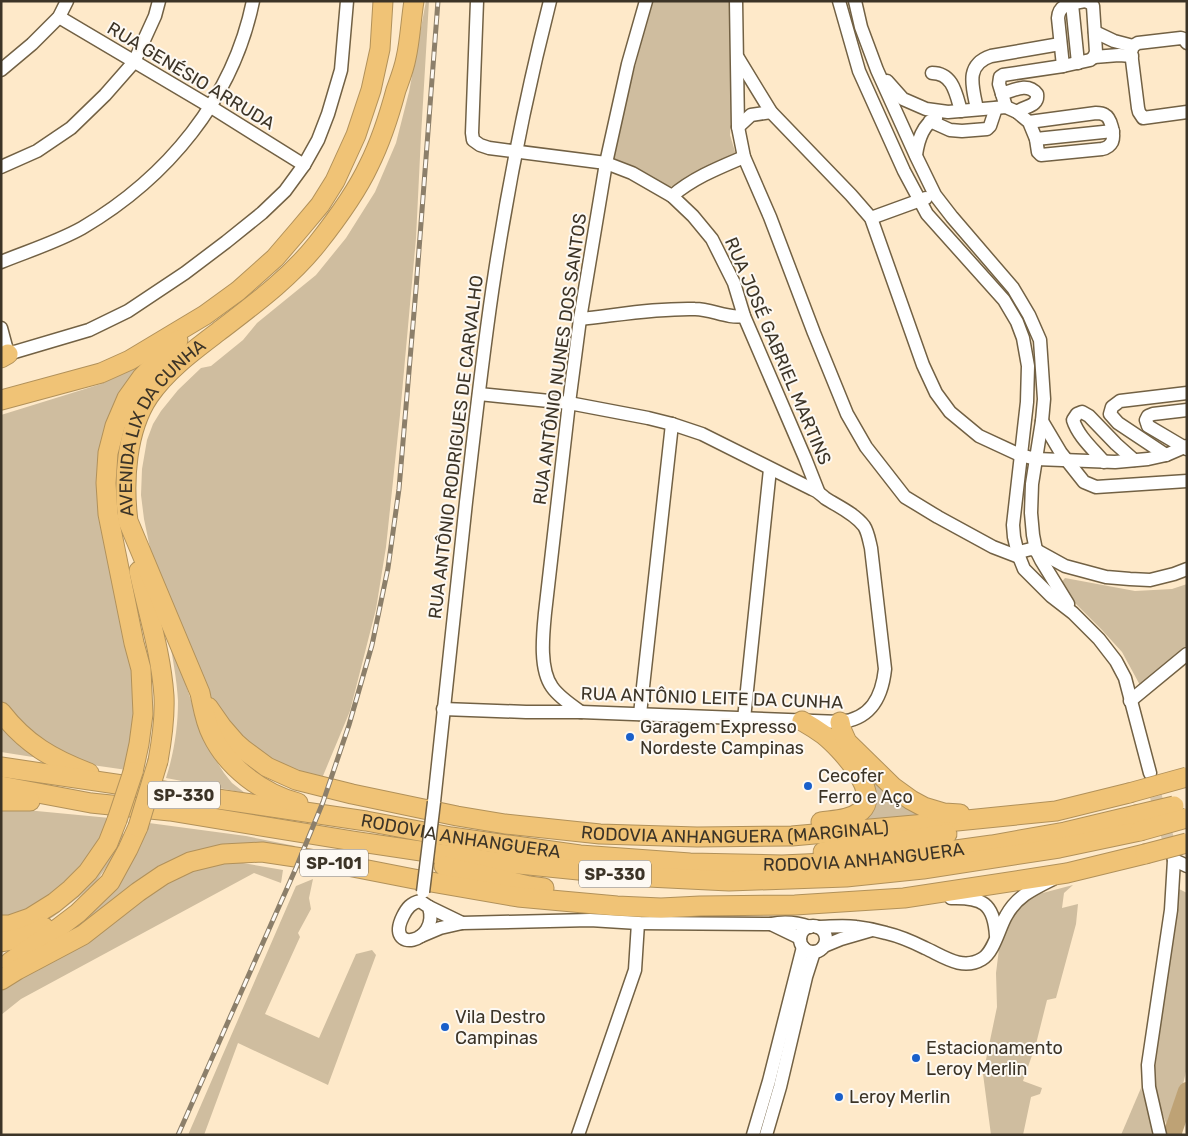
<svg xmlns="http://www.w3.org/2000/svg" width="1188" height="1136" viewBox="0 0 1188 1136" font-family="Rubik,sans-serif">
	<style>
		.green { fill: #cfbd9f }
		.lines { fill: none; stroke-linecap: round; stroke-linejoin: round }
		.river { stroke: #bea275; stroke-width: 18 }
		.minor-tunnel { stroke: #d7c5a9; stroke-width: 12; stroke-dasharray: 12 6; stroke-linecap: butt }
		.minor-casing { stroke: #726144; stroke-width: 15 }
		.highway-casing { stroke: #b1915a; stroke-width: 21 }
		.minor { stroke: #fff; stroke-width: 12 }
		.highway { stroke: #f0c376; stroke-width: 19 }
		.rail-casing { stroke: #8c7f6a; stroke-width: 5 }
		.rail { stroke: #fdf9f3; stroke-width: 3; stroke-dasharray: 9; stroke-linecap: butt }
		.minor-bridge-casing { stroke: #726144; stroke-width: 15; stroke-linecap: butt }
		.highway-bridge-casing { stroke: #b1915a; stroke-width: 21; stroke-linecap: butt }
		.minor-bridge { stroke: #fff; stroke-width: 12 }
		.highway-bridge { stroke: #f0c376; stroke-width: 19 }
		.poi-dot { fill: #195fca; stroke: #fdf9f3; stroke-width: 2 }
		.labels { text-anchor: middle; stroke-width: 4; stroke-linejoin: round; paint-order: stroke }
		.shield { fill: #fdf9f3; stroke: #766f64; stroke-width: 1 }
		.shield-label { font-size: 16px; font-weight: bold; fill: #3c3427 }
		.street-label { font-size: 18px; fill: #3c3427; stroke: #fdf9f3 }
		.poi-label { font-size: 18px; fill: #3c3427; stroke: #fdf9f3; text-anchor: start }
	</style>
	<rect width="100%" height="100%" fill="#fee9c9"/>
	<!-- green -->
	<g class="green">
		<path d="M426,1H429L421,136L416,238L400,415L386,547L376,609L350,711L320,783L253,752L214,706L181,628L150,548L144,519L141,495L142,469L147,440L153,424L161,411L178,390L201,368L211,366L243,340L257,323L316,275L346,238L375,192L396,143L409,92Z"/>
		<path d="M652,1H731L732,109L730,135L736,155L724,166L665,189L611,160Z"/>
		<path d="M146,363L107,441L139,674L127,770L92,765L58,751L33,734L12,714L1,700V415L101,384Z"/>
		<path d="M1065,578L1135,591L1172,589L1187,584V645L1141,687L1122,652L1102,630L1062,590L1061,583Z"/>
		<path d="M168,632L200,727L210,751L224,773L232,783L245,793L166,778C174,753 178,727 178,701C177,679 172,655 168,632Z"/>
		<path d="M1,725L39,758L1,752Z"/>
		<path d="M850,751L934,815L848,825L868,814Z"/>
		<path d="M9,810H26L110,818L106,830L79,873L32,911L1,919V811Z"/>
		<path d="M149,823L246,836L295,846L293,852L220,850L68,933L69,930L117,884L134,858Z"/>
		<path d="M123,826V842L108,865L96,882L80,896L53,917L33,928L22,927Z"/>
		<path d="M225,860L283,870L281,883L254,873L21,999L1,1015V986L153,892L185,874Z"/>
		<path d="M313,879L309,898L311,909L298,933L300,937L265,1014L319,1038L356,954L372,950L376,955L328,1085L238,1043L204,1135H188L296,886Z"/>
		<path d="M1073,885L1064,893L1062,908L1078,904L1076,924L1056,998L1047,1000L1036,1044L1023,1081L1042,1088L1040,1094L1031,1097L1023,1135H991L983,1074L997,1007L996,973L1000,941L1016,908L1035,895Z"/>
		<path d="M1179,889L1187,893V1067L1182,1089L1167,1126L1155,1093L1154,1068Z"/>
		<path d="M1141,1088L1150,1115L1155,1135H1121Z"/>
	</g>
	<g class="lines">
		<!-- river -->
		<path class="river" d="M1172,1135L1187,1091"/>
		<!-- minor-tunnel -->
		<path class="minor-tunnel" d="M1151,779L1172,853"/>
		<!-- minor casing -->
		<g class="minor-casing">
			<g id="minor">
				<path d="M477,1L472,133L473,140L480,145L489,148L606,163L632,173L672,196L693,216L712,239L734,283L744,316L805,458L818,491"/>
				<path d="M736,1L738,127L744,157L770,217L814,333L847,414L866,447L905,497L938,517L993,547L1019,557"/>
				<path d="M839,1L859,71L904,171L927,214L1004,300L1017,322L1023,338L1028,366L1027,402L1013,525L1014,537L1018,554L1024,569L1051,596L1073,613L1099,639L1116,661L1125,678L1150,773"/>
				<path d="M855,1L861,27L877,70L916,156L935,195L952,217L1013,288L1029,315L1040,340L1044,399L1042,421L1032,484L1031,513L1033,535L1036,550L1041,560L1068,604"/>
				<path d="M1072,4L1078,63"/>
				<path d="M59,17L211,107L304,165"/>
				<path d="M1095,32L1114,41L1133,46"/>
				<path d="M1187,43L1184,39L1181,38L1138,43L1133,46L1131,52L1138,108L1139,112L1143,118L1187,112"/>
				<path d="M1094,57L1119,55L1132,56"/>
				<path d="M738,58L771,112L851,195L871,218L923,365L936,393L950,412L979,436L1020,455L1036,459L1115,462L1148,459L1166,455L1187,446"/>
				<path d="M1063,66L1058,18C1059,3 1072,4 1085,1"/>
				<path d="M1,70L32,44L59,17L67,1"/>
				<path d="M932,73C953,73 956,94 961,111"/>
				<path d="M887,81L903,99L926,109L948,112L1006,107L1017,112L1029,122L1036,139L1038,152L1041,155L1102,149C1107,148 1110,146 1112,142C1115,135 1111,118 1105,115C1102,113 1099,113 1096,113L1029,122"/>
				<path d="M1002,94C1014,90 1028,82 1037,94C1039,107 1024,106 1017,112"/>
				<path d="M1006,107L999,84L1000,77L1003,75L1063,66L1090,60L1094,57L1096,52L1093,6L1090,3L1085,1"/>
				<path d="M977,109C973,88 964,65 991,56L1060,44"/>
				<path d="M930,121L950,130L962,131L987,129L990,126L996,108"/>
				<path d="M738,127L751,115L771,112"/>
				<path d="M1036,139L1113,131"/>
				<path d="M916,155C918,141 922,125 936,118"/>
				<path d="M1,167L37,151L71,128L105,95L134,62L155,16L159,1"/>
				<path d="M672,196C693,178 718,168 744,157"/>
				<path d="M871,218L926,198"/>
				<path d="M1,262C28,251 57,242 82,228C167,178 233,99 253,1"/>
				<path d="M580,319C618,315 657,308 695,309C712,309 727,319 744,316"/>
				<path d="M1,328L8,354"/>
				<path d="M1,356L89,330L128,311L185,273L226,242L262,213L285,191L304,165L318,140L328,114L341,70L347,1"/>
				<path d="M1187,410L1153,414L1148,416L1146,420L1148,426L1187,449"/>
				<path d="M1042,421L1061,453L1084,482L1096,487L1187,481"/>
				<path d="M1166,455L1118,423L1110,414L1112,407L1120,401L1187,393"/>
				<path d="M1104,462C1093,449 1078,436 1073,420L1077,414L1082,412L1089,416L1116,444L1134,460"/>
				<path d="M1018,554L1023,551L1031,549L1036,550L1065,566L1106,577L1130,579L1150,580L1174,574L1187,569"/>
				<path d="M1130,701L1187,654"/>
				<path d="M443,709L526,712H581L840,722C871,719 882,697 885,669L871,548C869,540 868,532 864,526C854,513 837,506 825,498C820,494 818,491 812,489L702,434L672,424L648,418L569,403L479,394"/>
				<path d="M581,712C571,705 559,697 552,687C539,669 543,634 545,613L569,403L580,319L606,163L628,64L646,1"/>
				<path d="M640,714L672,424"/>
				<path d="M744,719L770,469"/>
				<path d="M434,802C444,702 455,602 466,502C475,426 483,349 495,272C509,181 527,91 550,1"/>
				<path d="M1174,860L1187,866"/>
				<path d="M951,898C982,897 994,903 996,936"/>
				<path d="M420,901L429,907C440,944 384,954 403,916C407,908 411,903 420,901Z"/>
				<path d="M429,907L462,923"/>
				<path d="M771,924L800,938"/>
				<circle cx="813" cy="939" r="13"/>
				<path d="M817,927C830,927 843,925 856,927C865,928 876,930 886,933C899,936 913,942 925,948C943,956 962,971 982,959C994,952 999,928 1006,916C1017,896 1033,889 1053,879"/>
				<path d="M421,936L440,928L462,923L590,920L638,923L771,924C785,921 796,922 810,927"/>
				<path d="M824,946L841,939L872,930"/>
				<path d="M578,1135L635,970L638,923"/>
				<path d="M753,1135L769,1081L803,947"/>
				<path d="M766,1135L780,1087L806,977L814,952"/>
				<path d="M1160,1135L1149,1087L1148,1065L1171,910L1174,860L1173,856"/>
			</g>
		</g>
		<!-- highway casing -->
		<g class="highway-casing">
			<g id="highway">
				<path d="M1,358L8,354"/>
				<path d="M1,400L101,373L130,360L205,315L238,291L275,258L299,230L320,205L335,181L356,135L371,90L380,49L383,1"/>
				<path d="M139,571C148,613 161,653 164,696C165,717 162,739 158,761"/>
				<path id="s1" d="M208,707L222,727L235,742L244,750L267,767L296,780L352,794L457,816L505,824L600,834L697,837L792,836L937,823L1056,811L1129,793"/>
				<path d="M1,712C26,744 52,759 89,773"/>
				<path d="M802,721C809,725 817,730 824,735C839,747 882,792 861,811C850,820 835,820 821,822"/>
				<path d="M840,722L842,731L847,742L893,787L911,800L924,807L944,813L960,814"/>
				<path id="s2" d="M1,767L366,821L451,837L580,855L690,863L782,865L848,862L920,855L992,845L1065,832L1136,815"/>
				<path d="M133,772L139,744L143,714L141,669L134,643L108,514L106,483L108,453L115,426L127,398L142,377L178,340"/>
				<path d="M1,786L91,803L170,811L353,841L488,861L648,877L729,881L846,877L923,869L1059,848L1140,831"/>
				<path d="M1,801H30"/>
				<path id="s3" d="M298,803C262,793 228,768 212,735C205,722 203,707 200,693L128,521C123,482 126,430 149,396C167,370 193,351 218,332C253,305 289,279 317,244C336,220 356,193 369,165C381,141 389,116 396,90C400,79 404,69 406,58C410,41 411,19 414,1"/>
				<path d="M823,852L947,834"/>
				<path d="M444,866L529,886L544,888"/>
				<path d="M1,925H10L30,918L54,903L71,889L88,872L108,843L117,820"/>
				<path d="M1,942C19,939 29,937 44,927"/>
				<path d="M10,962L57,929L78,913L110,882L128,849L138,827"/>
				<path d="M1,980L17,970L83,935L138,892L163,875L190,862L223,854L262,852L322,861L414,879L518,897L617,906L661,908L700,906L795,905L904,898L1067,873L1145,854"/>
			</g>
		</g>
		<!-- minor -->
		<use href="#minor" class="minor"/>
		<!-- highway -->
		<use href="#highway" class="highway"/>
		<!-- rail casing -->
		<g class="rail-casing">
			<path id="rail" d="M178,1135L296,868L323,802L349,725L372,645L388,568L399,489L416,289L438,1"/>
		</g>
		<!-- rail -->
		<use href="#rail" class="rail"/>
		<!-- minor-bridge casing -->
		<g class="minor-bridge-casing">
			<path id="minor-bridge" d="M423,892L434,802"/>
		</g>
		<!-- highway-bridge casing -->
		<g class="highway-bridge-casing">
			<g id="highway-bridge">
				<path d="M1129,793L1187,777"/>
				<path d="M1136,815L1174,806"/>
				<path d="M117,820L133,772"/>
				<path d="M138,827L158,761"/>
				<path d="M1140,831L1187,818"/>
				<path d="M1145,854L1187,843"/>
			</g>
		</g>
		<!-- minor-bridge -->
		<use href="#minor-bridge" class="minor-bridge"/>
		<!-- highway-bridge -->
		<use href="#highway-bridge" class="highway-bridge"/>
	</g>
	<!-- markers -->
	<g class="poi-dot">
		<circle cx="630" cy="737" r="5"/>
		<circle cx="808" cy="786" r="5"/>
		<circle cx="445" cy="1027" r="5"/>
		<circle cx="916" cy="1058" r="5"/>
		<circle cx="839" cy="1097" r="5"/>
	</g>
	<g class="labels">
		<!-- shield labels -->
		<g class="shield">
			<rect x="148" y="781.5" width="72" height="27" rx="4"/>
			<rect x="300" y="849.5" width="68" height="27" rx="4"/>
			<rect x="579" y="860.5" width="72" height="27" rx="4"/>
		</g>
		<g class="shield-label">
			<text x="184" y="801">SP-330</text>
			<text x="334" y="869">SP-101</text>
			<text x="615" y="880">SP-330</text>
		</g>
		<!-- street labels -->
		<g class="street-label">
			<text transform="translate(191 76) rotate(31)" y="6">RUA GENÉSIO ARRUDA</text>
			<text transform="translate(778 351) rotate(67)" y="6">RUA JOSÉ GABRIEL MARTINS</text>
			<text transform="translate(560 359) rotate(-82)" y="6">RUA ANTÔNIO NUNES DOS SANTOS</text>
			<text dy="6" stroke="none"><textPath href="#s3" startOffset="448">AVENIDA LIX DA CUNHA</textPath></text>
			<text transform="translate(456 447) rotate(-83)" y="6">RUA ANTÔNIO RODRIGUES DE CARVALHO</text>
			<text transform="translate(712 698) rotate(2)" y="6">RUA ANTÔNIO LEITE DA CUNHA</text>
			<text dy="6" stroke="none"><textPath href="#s1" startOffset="561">RODOVIA ANHANGUERA (MARGINAL)</textPath></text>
			<text dy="6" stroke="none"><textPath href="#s2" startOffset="465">RODOVIA ANHANGUERA</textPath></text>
			<text dy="6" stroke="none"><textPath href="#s2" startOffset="870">RODOVIA ANHANGUERA</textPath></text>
		</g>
		<!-- poi labels -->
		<g class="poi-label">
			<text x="640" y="733">Garagem Expresso<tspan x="640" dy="21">Nordeste Campinas</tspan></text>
			<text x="818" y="782">Cecofer<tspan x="818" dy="21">Ferro e Aço</tspan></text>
			<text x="455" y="1023">Vila Destro<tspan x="455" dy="21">Campinas</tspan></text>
			<text x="926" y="1054">Estacionamento<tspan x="926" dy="21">Leroy Merlin</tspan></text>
			<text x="849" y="1103">Leroy Merlin</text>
		</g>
	</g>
	<!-- border -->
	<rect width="1188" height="1136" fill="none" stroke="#3c3427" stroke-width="5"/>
</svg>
